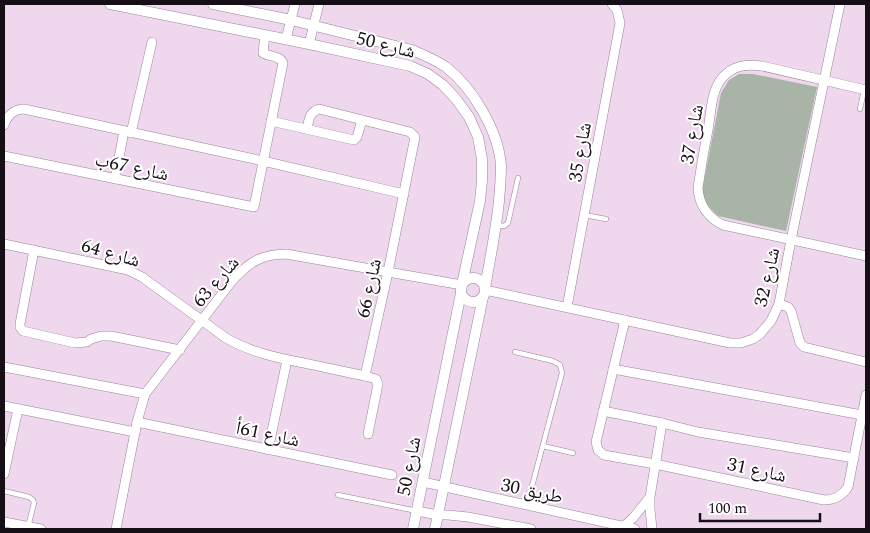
<svg xmlns="http://www.w3.org/2000/svg" width="870" height="533" viewBox="0 0 870 533" font-family="Spectral,'Noto Naskh Arabic',serif">
	<style>
		.green { fill: #a8b5a6 }
		.lines { fill: none; stroke-linecap: round; stroke-linejoin: round }
		.service-casing { stroke: #998398; stroke-width: 5.5 }
		.minor-casing { stroke: #998398; stroke-width: 10 }
		.tertiary-casing { stroke: #998398; stroke-width: 11 }
		.service { stroke: #fff; stroke-width: 4.5 }
		.minor { stroke: #fff; stroke-width: 9 }
		.tertiary { stroke: #fff; stroke-width: 10 }
		.labels { text-anchor: middle; stroke-width: 4; stroke-linejoin: round; paint-order: stroke }
		.street-label { font-size: 19px; fill: #170f16; stroke: #fff }
	</style>
	<rect width="100%" height="100%" fill="#efd8ee"/>
	<!-- green -->
	<path class="green" d="M739,74H753L817,87L786,231L718,216L707,205L702,191L721,93L729,80Z"/>
	<g class="lines">
		<!-- service casing -->
		<g class="service-casing">
			<g id="service">
				<path d="M860,109L864,90"/>
				<path d="M584,215L606,219"/>
				<path d="M496,225L504,226L508,223L518,178"/>
				<path d="M515,352L553,361L560,365L562,373L527,505"/>
				<path d="M543,446L573,453"/>
				<path d="M4,491L29,497L33,500L34,503L28,527"/>
				<path d="M338,495L417,511"/>
			</g>
		</g>
		<!-- minor casing -->
		<g class="minor-casing">
			<g id="minor">
				<path d="M286,39L295,4"/>
				<path d="M309,44L319,4"/>
				<path d="M866,90L762,66C747,64 733,65 722,78C711,91 711,113 708,130C704,149 701,168 698,188C699,205 707,217 723,225L866,256"/>
				<path d="M271,121L354,140L357,137L362,120"/>
				<path d="M4,125C7,116 14,109 24,109L263,161L404,194"/>
				<path d="M307,129C309,120 309,112 319,109L410,132L415,137L388,272L365,376L376,379L378,384L368,434"/>
				<path d="M131,133L152,42"/>
				<path d="M4,156L254,207L283,63C280,55 269,57 263,53L265,35"/>
				<path d="M115,179L124,131"/>
				<path d="M4,244L128,270L142,277L226,338C250,352 277,358 304,363C324,367 345,372 365,376"/>
				<path d="M34,250L20,324V327L23,331L75,343L87,342L91,339L101,336H111L180,350"/>
				<path d="M485,290L730,343H741L753,339L760,334L771,321L779,304L791,240L840,4"/>
				<path d="M779,304L788,307L791,311L800,343L804,347L866,362"/>
				<path d="M567,307L620,23L617,10L612,4"/>
				<path d="M625,320L596,442L598,450L604,455L655,464L824,500C835,500 842,496 848,487L866,395"/>
				<path d="M4,367L145,394"/>
				<path d="M613,369L862,415"/>
				<path d="M4,406L135,432"/>
				<path d="M603,411L662,423L698,432L854,458"/>
				<path d="M137,422L392,475"/>
				<path d="M268,450L287,360"/>
				<path d="M4,474L18,409"/>
				<path d="M423,482L635,529"/>
				<path d="M417,511L438,515H448L468,517L531,529"/>
				<path d="M4,522L41,529"/>
				<path d="M623,527L633,518L649,498"/>
				<path d="M116,529L137,422L145,394L232,281C248,263 261,254 286,254L462,285"/>
				<path d="M652,529L650,509V497L662,423"/>
			</g>
		</g>
		<!-- tertiary casing -->
		<g class="tertiary-casing">
			<g id="tertiary">
				<path d="M110,4L309,44L410,66L428,74L443,85L456,99L469,117L478,137L482,159V181L480,201L462,284"/>
				<path d="M213,4L291,20L412,50C424,55 436,60 446,67C473,88 499,132 501,166C501,178 500,189 499,201C496,230 490,259 485,288"/>
				<circle cx="473" cy="290" r="12"/>
				<path d="M413,529L461,293"/>
				<path d="M435,529L483,297"/>
			</g>
		</g>
		<!-- service -->
		<use href="#service" class="service"/>
		<!-- minor -->
		<use href="#minor" class="minor"/>
		<!-- tertiary -->
		<use href="#tertiary" class="tertiary"/>
	</g>
	<g class="labels">
		<!-- street labels -->
		<g class="street-label">
			<text transform="translate(386 44) rotate(14)" y="7">شارع 50</text>
			<text transform="translate(691 134) rotate(-80)" y="7">شارع 37</text>
			<text transform="translate(579 152) rotate(-80)" y="7">شارع 35</text>
			<text transform="translate(132 166) rotate(12)" y="7">شارع 67ب</text>
			<text transform="translate(111 252) rotate(16)" y="7">شارع 64</text>
			<text transform="translate(766 277) rotate(-77)" y="7">شارع 32</text>
			<text transform="translate(215 281) rotate(-49)" y="7">شارع 63</text>
			<text transform="translate(368 288) rotate(-78)" y="7">شارع 66</text>
			<text transform="translate(268 433) rotate(12)" y="7">شارع 61أ</text>
			<text transform="translate(408 466) rotate(-79)" y="7">شارع 50</text>
			<text transform="translate(757 469) rotate(12)" y="7">شارع 31</text>
			<text transform="translate(532 490) rotate(12)" y="7">طريق 30</text>
		</g>
	</g>
	<!-- border -->
	<rect width="870" height="533" fill="none" stroke="#170f16" stroke-width="10"/>
	<!-- scale -->
	<path d="M700 513v8h120v-8" fill="none" stroke="#170f16" stroke-width="2.5"/>
	<text x="708" y="513" font-size="15" fill="#170f16" stroke="#ffffff" stroke-width="4" paint-order="stroke">100 m</text>
</svg>
